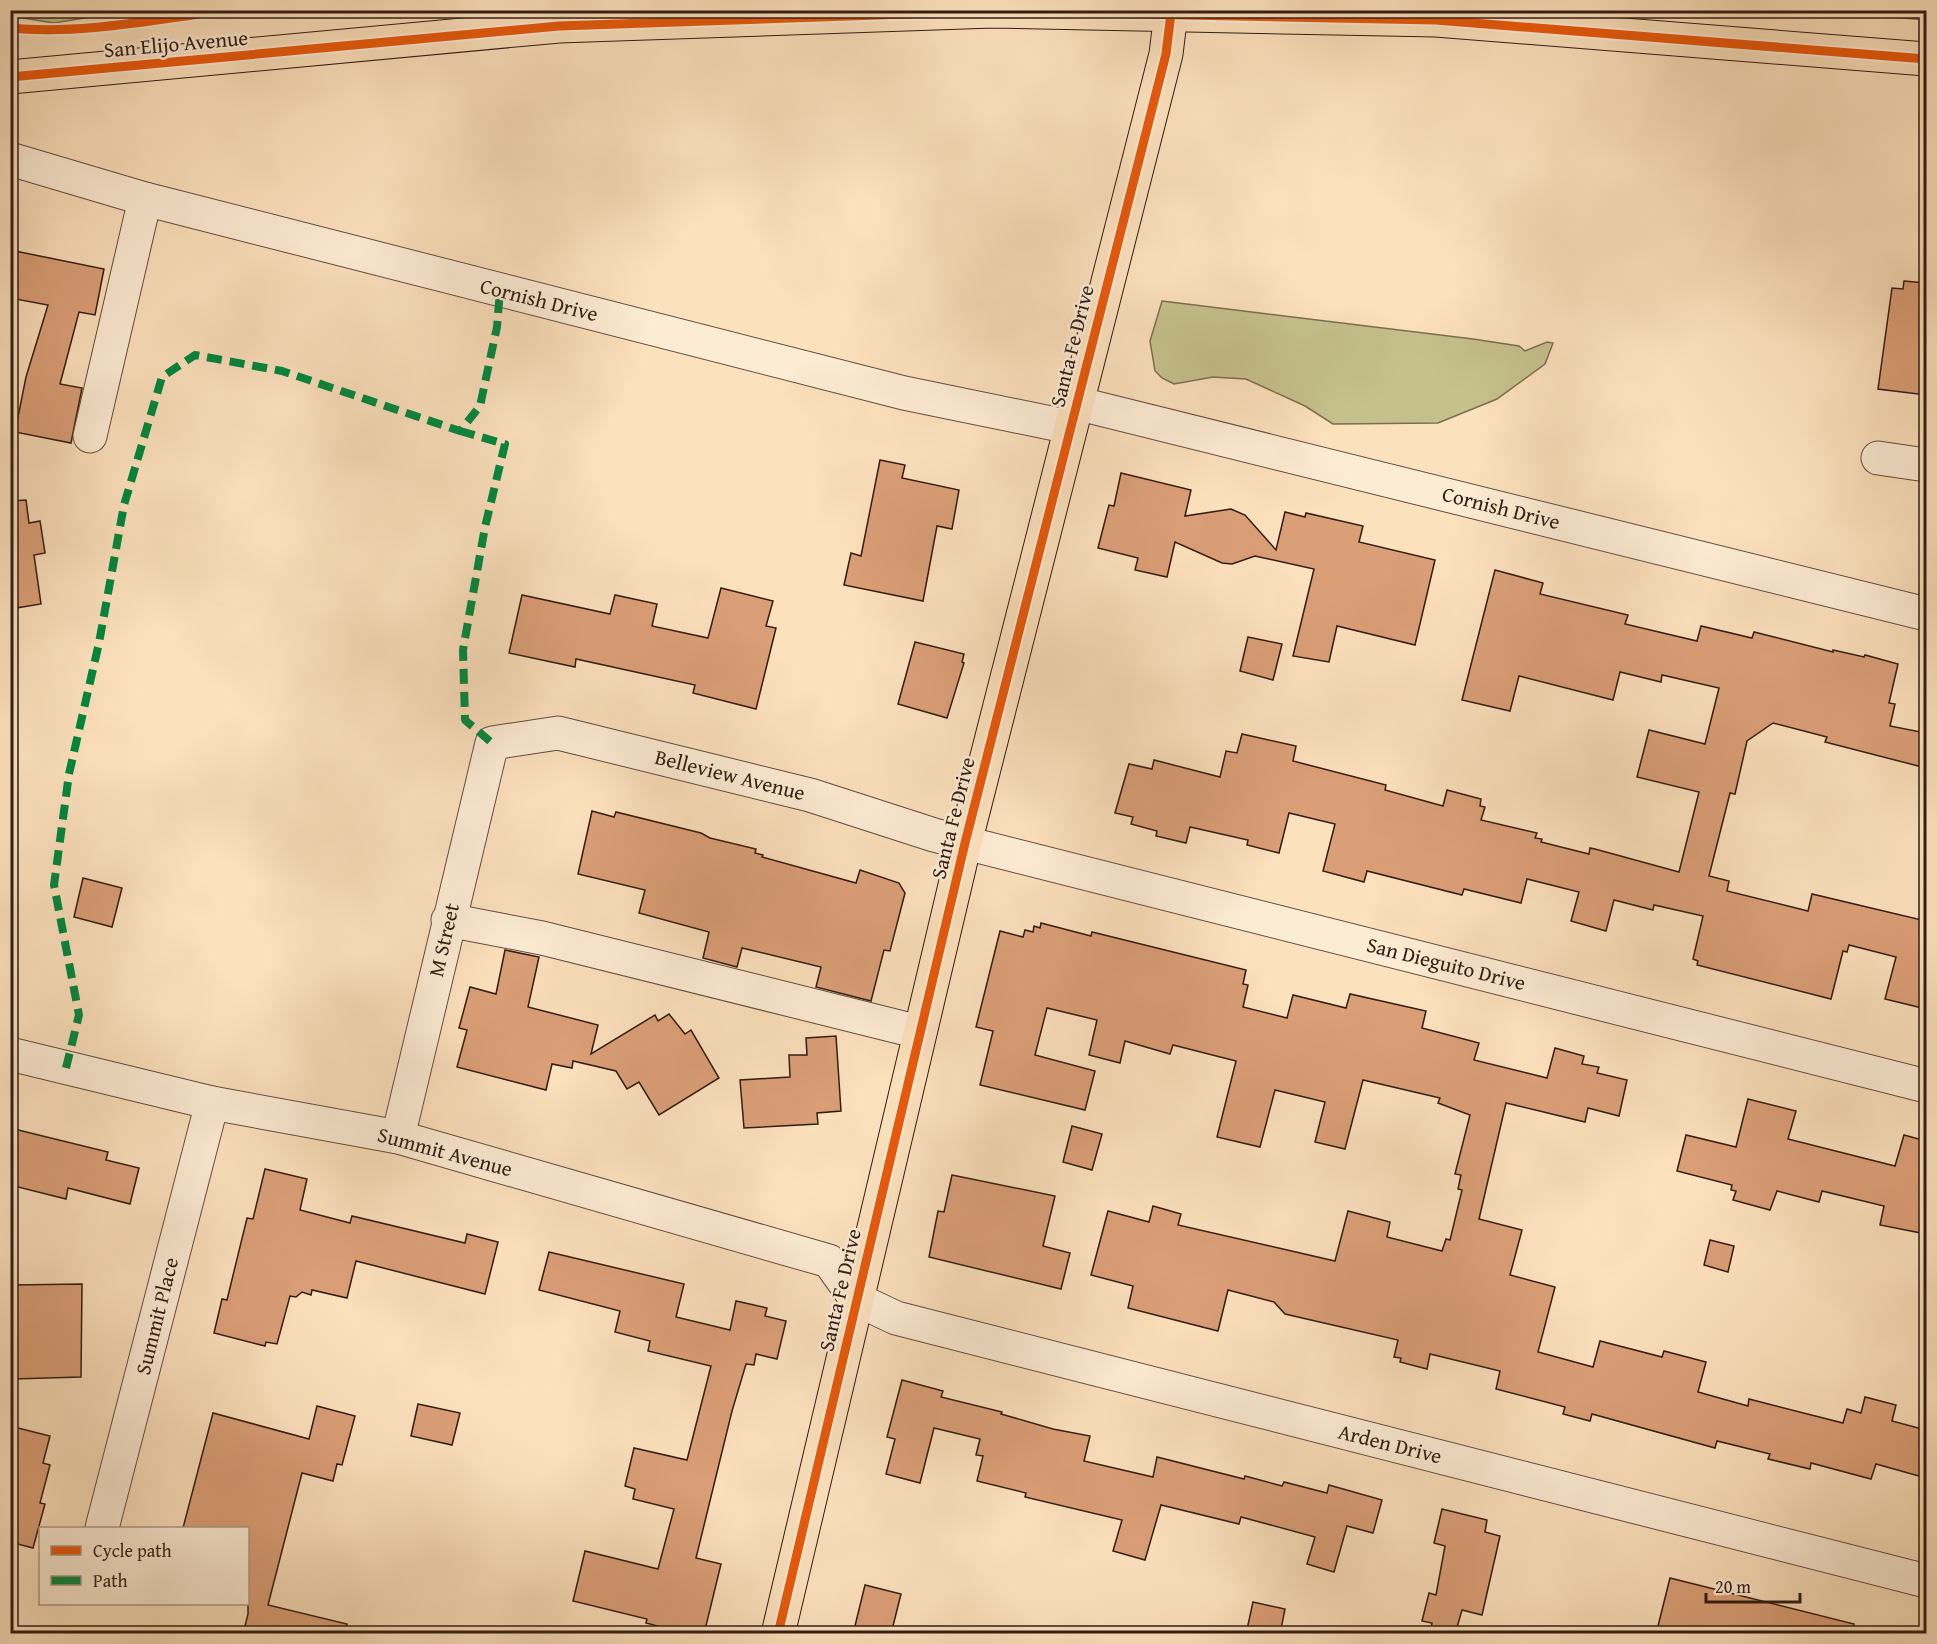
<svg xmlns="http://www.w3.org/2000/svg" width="1937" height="1644" viewBox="0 0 1937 1644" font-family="'Gentium Book Plus',serif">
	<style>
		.green { fill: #c5c18d; stroke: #7c6e50; stroke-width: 1.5 }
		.building { fill: #db9f77; stroke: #321c13; stroke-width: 1.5 }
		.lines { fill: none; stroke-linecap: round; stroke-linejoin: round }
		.minor-casing { stroke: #644d3e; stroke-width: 35 }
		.major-casing { stroke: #321c13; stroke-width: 35 }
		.minor { stroke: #fdecd4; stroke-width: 33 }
		.major { stroke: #fce1bd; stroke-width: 33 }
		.quiet { stroke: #00873e; stroke-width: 8; stroke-dasharray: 15 8; stroke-linecap: butt }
		.cycleway-casing { stroke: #fdecd4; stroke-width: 13 }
		.cycleway { stroke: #e8590c; stroke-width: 9 }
		.labels { text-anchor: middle; stroke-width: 5; stroke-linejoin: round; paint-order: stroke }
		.street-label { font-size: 21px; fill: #321c13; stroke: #fdecd4 }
	</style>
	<rect width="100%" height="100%" fill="#fce1bd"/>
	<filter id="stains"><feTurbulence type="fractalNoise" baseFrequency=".00333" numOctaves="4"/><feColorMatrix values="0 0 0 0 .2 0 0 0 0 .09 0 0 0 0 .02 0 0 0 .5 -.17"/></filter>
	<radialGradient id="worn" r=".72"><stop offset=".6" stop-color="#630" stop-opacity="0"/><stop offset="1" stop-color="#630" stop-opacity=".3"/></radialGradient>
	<!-- green -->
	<g class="green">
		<path d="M11,10H126V11L54,23L11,16Z"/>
		<path d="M1819,11H1926V20Z"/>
		<path d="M1162,301L1473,339L1519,346L1525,351L1547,342L1553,343L1545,364L1497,399L1438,423L1333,424L1305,406L1246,379L1213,377L1174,384L1162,378L1155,371L1150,341Z"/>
	</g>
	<!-- building -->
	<g class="building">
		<path d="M10,250L104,269L95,315L79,312L60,384L82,388L71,443L15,432L26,377L48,305L10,298Z"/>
		<path d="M1904,281L1926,283V395L1878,389L1892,288L1903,289Z"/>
		<path d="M880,460L905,465L902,478L959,490L952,529L937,526L923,601L844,585L851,553L861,556Z"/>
		<path d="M1121,473L1191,490L1185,516L1231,509L1245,515L1276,550L1285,512L1305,517L1306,513L1363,526L1359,542L1435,560L1415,645L1337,626L1329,662L1293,656L1314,569L1255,556L1232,564L1222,563L1175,542L1167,577L1135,570L1138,558L1098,548L1109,505L1114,506Z"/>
		<path d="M26,500L29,523L40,521L45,553L34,555L41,604L10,609V501Z"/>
		<path d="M1495,570L1543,583L1540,594L1628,615L1625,624L1697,641L1701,626L1752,638L1754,632L1833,652V650L1864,657L1865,655L1898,664L1889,703L1895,704L1890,726L1926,733V768L1825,742L1827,737L1773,723L1747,741L1735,794L1730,793L1709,876L1729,881L1727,891L1808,911L1812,894L1926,921V989L1922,1008L1885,999L1896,957L1849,945L1847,952L1843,951L1831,999L1697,965L1698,961L1693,959L1703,916L1654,905L1653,910L1614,900L1606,931L1571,921L1579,892L1527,879L1521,903L1464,889L1462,895L1367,871L1364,882L1323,871L1335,824L1289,813L1279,853L1247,845L1248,840L1190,827L1186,843L1156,836L1157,831L1131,824L1133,817L1115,813L1129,764L1152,769L1154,760L1220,777L1226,751L1237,753L1242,734L1296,746L1293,761L1386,785L1385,790L1443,806L1447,790L1481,799L1480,806L1485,807L1481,820L1537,833L1535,838L1542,839L1541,842L1589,854L1590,848L1595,849L1679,872L1699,792L1637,777L1649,730L1705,744L1719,688L1662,675L1661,682L1620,672L1613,700L1519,676L1510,711L1462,700Z"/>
		<path d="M721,588L773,601L766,626L776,628L756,709L693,693L695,685L576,659L575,667L509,653L522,595L610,614L615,595L657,604L652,626L708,638Z"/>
		<path d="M1248,637L1282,644L1273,680L1240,671Z"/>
		<path d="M915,642L964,654L962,662L964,663L947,718L898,704Z"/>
		<path d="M592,811L614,817L616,812L701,833L710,838L756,849L755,853L763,855L762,857L856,883L860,870L899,883L905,893L890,951L884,950L871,1001L816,987L821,967L742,948L737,967L703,958L709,932L639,913L645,890L578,874Z"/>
		<path d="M83,878L122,888L112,927L74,917Z"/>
		<path d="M1041,923L1091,936L1092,932L1246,970L1243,984L1248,985L1243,1007L1287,1018L1293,995L1346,1008L1350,994L1426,1011L1422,1028L1479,1043L1474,1060L1547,1078L1555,1048L1584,1056L1582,1064L1599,1067L1597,1073L1627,1080L1619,1116L1588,1108L1585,1122L1506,1103L1479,1219L1522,1230L1510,1275L1555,1287L1538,1352L1593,1367L1600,1341L1662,1357L1664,1351L1706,1362L1698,1392L1748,1406L1749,1399L1843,1423L1847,1409L1861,1413L1865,1397L1896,1405L1892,1421L1926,1430V1478L1876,1464L1871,1479L1811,1463L1810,1469L1768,1459L1770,1454L1717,1441L1715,1448L1592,1414L1590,1421L1563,1414L1565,1407L1496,1389L1500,1371L1430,1354L1427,1369L1400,1362L1401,1358L1394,1357L1398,1340L1285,1314L1274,1302L1228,1290L1218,1331L1128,1308L1133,1286L1091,1275L1108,1211L1149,1222L1153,1206L1181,1214L1178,1225L1335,1261L1348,1211L1390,1222L1387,1237L1442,1251L1446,1239L1450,1240L1462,1190L1458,1189L1461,1175L1455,1174L1470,1115L1438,1103L1440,1098L1363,1080L1345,1149L1315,1142L1325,1102L1275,1090L1260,1147L1217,1137L1236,1061L1173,1045L1170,1054L1125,1041L1120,1063L1089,1055L1097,1020L1047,1008L1035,1055L1095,1071L1085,1110L980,1085L993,1031L976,1027L1000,931L1023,937L1025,930L1033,932L1034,926L1040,928Z"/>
		<path d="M505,950L539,957L528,1007L598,1025L591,1054L655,1015L658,1021L669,1014L685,1034L691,1030L719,1078L659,1115L639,1082L627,1089L616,1071L573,1061L572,1068L552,1064L546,1090L457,1067L467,1030L459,1028L470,987L496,994Z"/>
		<path d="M836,1036L841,1111L817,1113L818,1124L744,1128L740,1080L790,1077L789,1055H807L806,1038Z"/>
		<path d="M1748,1099L1796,1111L1788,1139L1895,1166L1904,1135L1926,1141V1156L1920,1178L1926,1179V1234L1880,1225L1884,1206L1822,1191L1819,1202L1777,1191L1770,1210L1733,1200L1736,1191L1731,1190L1732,1185L1677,1171L1686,1135L1736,1147Z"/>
		<path d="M1072,1126L1102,1134L1092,1170L1063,1162Z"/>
		<path d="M10,1128L108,1152L106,1160L139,1168L130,1204L68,1188L66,1199L10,1185Z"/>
		<path d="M265,1169L307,1179L300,1210L350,1223L352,1216L465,1243L467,1234L498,1242L485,1294L356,1261L347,1298L312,1290L311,1295L302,1292L296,1297L290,1296L277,1344L266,1342L265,1346L214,1333L222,1299L227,1300L247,1218L253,1219Z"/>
		<path d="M952,1175L1055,1196L1043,1246L1070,1253L1061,1289L929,1257L938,1211L944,1212Z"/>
		<path d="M1710,1240L1734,1246L1728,1272L1704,1265Z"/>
		<path d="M549,1252L684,1284L676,1317L730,1330L736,1301L767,1308L765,1316L786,1321L777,1359L756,1354L754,1365L746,1364L732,1411L696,1558L721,1564L704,1634H688L646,1623L647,1619L573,1601L585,1551L658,1569L674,1509L633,1499L635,1489L625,1486L634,1448L687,1460L711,1366L648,1351L650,1341L615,1332L620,1311L539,1290Z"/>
		<path d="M82,1284L81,1377L14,1379L12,1285Z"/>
		<path d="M902,1380L943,1391L941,1397L1002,1412L1001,1414L1053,1429L1090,1436L1084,1461L1153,1477L1157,1457L1244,1479L1245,1476L1282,1486L1284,1482L1327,1493L1329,1485L1382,1500L1373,1533L1347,1526L1334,1572L1307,1564L1315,1537L1241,1517L1239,1524L1161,1505L1145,1560L1113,1551L1122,1520L1025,1497L1026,1493L977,1481L983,1456L976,1455L980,1439L934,1428L920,1483L886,1474L895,1439L887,1437Z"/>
		<path d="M418,1404L460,1413L452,1445L411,1436Z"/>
		<path d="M317,1406L355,1416L342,1465L337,1464L333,1481L302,1473L268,1605L347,1624L346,1634H243L248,1614V1528H183L213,1413L309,1439Z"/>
		<path d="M10,1426L50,1436L43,1463L50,1465L40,1503L45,1504L33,1548L10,1542Z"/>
		<path d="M1442,1509L1487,1520L1485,1532L1500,1536L1482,1615L1462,1610L1455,1634L1431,1629L1432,1623L1422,1621L1429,1593L1436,1595L1445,1546L1434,1543Z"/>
		<path d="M1670,1578L1854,1624L1853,1634H1656Z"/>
		<path d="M865,1585L901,1594L891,1634H853Z"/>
		<path d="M1253,1602L1285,1609L1280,1634H1246Z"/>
	</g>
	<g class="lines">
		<!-- minor casing -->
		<g class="minor-casing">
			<g id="minor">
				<path d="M10,159L145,199L904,393L1070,427"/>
				<path d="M1076,403L1926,614"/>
				<path d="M90,436L145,199"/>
				<path d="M1878,458L1926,465"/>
				<path d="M448,920L542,938L919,1032"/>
				<path d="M10,1054L212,1103L398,1137L829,1261L856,1299L896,1318L1926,1581"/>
				<path d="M398,1137L492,743L558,733L810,795L934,835L1926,1086"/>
				<path d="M102,1528L212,1103"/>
			</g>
		</g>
		<!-- major casing -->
		<g class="major-casing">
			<g id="major">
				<path d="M10,77L559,26L993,11L1436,20L1926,59"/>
				<path d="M778,1634L965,843L1166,54L1171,13"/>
			</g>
		</g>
		<!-- minor -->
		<use href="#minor" class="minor"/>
		<!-- major -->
		<use href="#major" class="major"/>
		<!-- quiet -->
		<g class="quiet">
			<path d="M460,431L505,444L485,527L463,650L465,720L492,743"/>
			<path d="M66,1068L79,1015L54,885L69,774L99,643L124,505L162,377L195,355L282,371L460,431L480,406L497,327L500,290"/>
		</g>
		<!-- cycleway casing -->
		<g class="cycleway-casing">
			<g id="cycleway">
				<path d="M10,28C82,35 157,19 229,10"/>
				<path d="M10,77L559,26L993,11L1436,20L1926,59"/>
				<path d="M778,1634L965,843L1166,54L1171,13"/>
			</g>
		</g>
		<!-- cycleway -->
		<use href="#cycleway" class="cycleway"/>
	</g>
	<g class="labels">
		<!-- street labels -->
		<g class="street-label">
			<text transform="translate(176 44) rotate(-5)" y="7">San Elijo Avenue</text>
			<text transform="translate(539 300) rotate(14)" y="7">Cornish Drive</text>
			<text transform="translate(1072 346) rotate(-76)" y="7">Santa Fe Drive</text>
			<text transform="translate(1501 508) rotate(14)" y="7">Cornish Drive</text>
			<text transform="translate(730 775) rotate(14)" y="7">Belleview Avenue</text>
			<text transform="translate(953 818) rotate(-76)" y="7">Santa Fe Drive</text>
			<text transform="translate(444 940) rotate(-77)" y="7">M Street</text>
			<text transform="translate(1446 964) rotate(14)" y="7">San Dieguito Drive</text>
			<text transform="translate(445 1152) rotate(15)" y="7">Summit Avenue</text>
			<text transform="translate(840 1290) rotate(-77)" y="7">Santa Fe Drive</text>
			<text transform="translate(157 1316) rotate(-76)" y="7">Summit Place</text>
			<text transform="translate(1390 1444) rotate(14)" y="7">Arden Drive</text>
		</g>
	</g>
	<!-- margin -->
	<rect width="1937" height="1644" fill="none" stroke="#fce1bd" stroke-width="36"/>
	<rect x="12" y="12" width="1913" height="1620" fill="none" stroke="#321c13" stroke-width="3"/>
	<rect x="18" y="18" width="1901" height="1608" fill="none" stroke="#321c13" stroke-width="1.5"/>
	<!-- legend -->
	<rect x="39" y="1527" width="210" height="78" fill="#fdecd4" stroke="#ac9987" stroke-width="1.5"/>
	<rect x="51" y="1546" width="30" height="9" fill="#e8590c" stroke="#ac9987" stroke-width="1.5"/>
	<text x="93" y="1557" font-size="18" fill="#321c13">Cycle path</text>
	<rect x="51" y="1576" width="30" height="9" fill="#00873e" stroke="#ac9987" stroke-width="1.5"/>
	<text x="93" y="1587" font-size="18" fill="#321c13">Path</text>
	<!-- scale -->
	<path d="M1706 1593v9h94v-9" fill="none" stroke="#321c13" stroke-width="3"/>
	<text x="1715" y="1593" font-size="18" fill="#321c13" stroke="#fdecd4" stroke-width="4.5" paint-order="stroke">20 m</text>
	<rect width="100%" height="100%" filter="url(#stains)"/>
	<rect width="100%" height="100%" fill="url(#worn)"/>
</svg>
